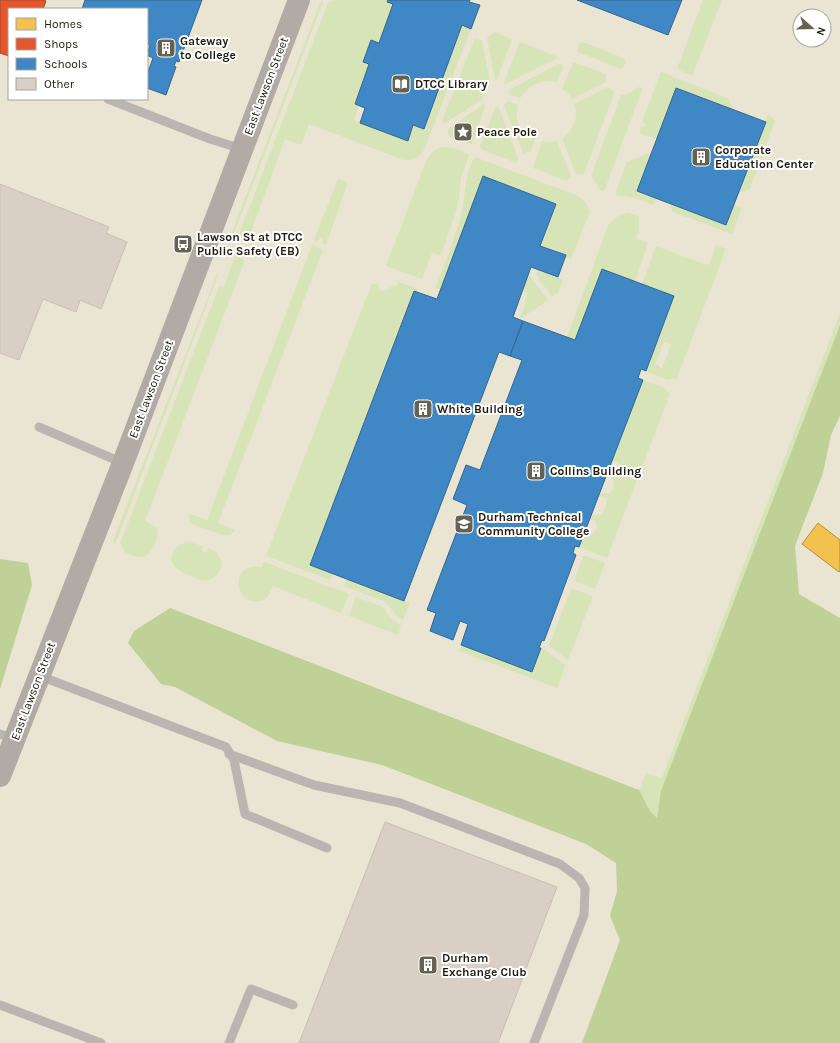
<svg xmlns="http://www.w3.org/2000/svg" width="840" height="1043" viewBox="0 0 840 1043" font-family="Karla,sans-serif">
	<style>
		.green { fill: #d7e4b7; fill-rule: evenodd }
		.forest { fill: #c0d197 }
		.homes { fill: #f2c14e; stroke: #b38f3b }
		.shops { fill: #e4572e; stroke: #a94524 }
		.schools { fill: #3f88c5; stroke: #35678e }
		.building { fill: #d9cfc5; stroke: #c9bfb5 }
		.lines { fill: none; stroke-linecap: round; stroke-linejoin: round }
		.lane { stroke: #bab5b0; stroke-width: 9 }
		.secondary { stroke: #b1aaa5; stroke-width: 22 }
		.labels { text-anchor: middle; stroke-width: 4; stroke-linejoin: round; paint-order: stroke }
		.poi-label { font-size: 12px; font-weight: bold; fill: #1f1b0e; stroke: #fff; text-anchor: start }
		.street-label { font-size: 12px; fill: #1f1b0e; stroke: #fff }
	</style>
	<rect width="100%" height="100%" fill="#eae5d2"/>
	<!-- green -->
	<g class="green">
		<path d="M324,0L231,241L229,240L320,3Z"/>
		<path d="M334,0H388L387,2L393,4L379,43L371,40L363,62L369,64L355,104L359,106L354,120L407,140L413,125L462,25L471,29L426,145C421,157 417,161 404,160L309,124L301,145L285,139L250,235C246,237 242,238 239,234L328,3Z"/>
		<path d="M703,0H722L692,76L677,69Z"/>
		<path d="M495,32L512,39L497,80L495,79L487,39L488,37Z"/>
		<path d="M475,39L481,40L482,41L490,81L483,89V99L445,123H443L442,120L474,40Z"/>
		<path d="M520,42L556,56L557,58L556,59L506,84L504,82L519,43Z"/>
		<path d="M581,42H583L624,58L626,61L623,67L621,69L578,52L577,50L579,44Z"/>
		<path d="M573,62L606,74V82L572,99L569,94L562,89Z"/>
		<path d="M559,64L563,65V67L557,83L554,81C538,81 529,85 520,98L509,94L510,89Z"/>
		<path d="M661,72L674,77L673,78L680,80H681L728,98L733,109L677,88L657,139L642,134L640,132L641,126L644,127L646,124L642,122Z"/>
		<path d="M608,87L613,90L614,94L584,173L582,174H576L562,138C574,130 579,118 574,104Z"/>
		<path d="M638,87L642,89V90L605,189L604,191H601L591,176L621,95L632,92Z"/>
		<path d="M508,101L518,105C515,112 517,124 521,131C523,135 528,138 531,140L534,136L536,137L530,152H526L524,154L504,106V104Z"/>
		<path d="M484,104H486L472,144H470L450,137L448,132L449,128Z"/>
		<path d="M497,107L499,108L518,158L516,163L481,149L480,146L495,108Z"/>
		<path d="M768,113L773,118L775,121L750,188L749,189L739,193Z"/>
		<path d="M542,141L546,142L557,141L571,176L567,181L533,168Z"/>
		<path d="M442,147C451,147 462,150 469,155L461,178L458,205L455,215L441,255L432,253L422,279L386,266L426,161C430,154 434,149 442,147Z"/>
		<path d="M652,152L657,198L653,205C641,200 630,195 617,196L616,192L627,162Z"/>
		<path d="M475,157L576,195C584,199 587,204 590,212L571,259L565,257L566,255L540,246L556,204L483,177L440,289L435,288C445,263 455,239 461,214C466,196 464,174 475,157Z"/>
		<path d="M338,179L346,182L347,185L326,245L322,243L323,239L320,238L318,242L314,240Z"/>
		<path d="M671,203L726,225L734,205L742,208L732,234L673,212L671,207Z"/>
		<path d="M626,213H629L639,217V231L636,238L639,240L648,243L635,281L575,340L567,337L608,226C613,220 617,215 626,213Z"/>
		<path d="M312,245L323,250L218,523L235,530C233,533 231,535 227,535C220,536 201,527 193,524C189,521 189,518 190,514L207,520Z"/>
		<path d="M716,245L726,249L677,378L668,380L646,371L674,297L642,284L656,246L674,253L707,265L710,263ZM664,342L671,345L662,368L655,364Z"/>
		<path d="M235,256L245,260L145,521L157,528C160,538 151,558 139,557C134,557 128,553 124,552L122,545L120,544L219,286L223,288Z"/>
		<path d="M538,270L563,280L558,293L552,297L536,275Z"/>
		<path d="M219,272L116,542L113,544L114,538L217,274Z"/>
		<path d="M528,274L548,300L520,319L528,293L522,290Z"/>
		<path d="M399,282L419,289L417,292L413,291L310,565L333,574L330,580L266,556L372,283L379,285V290L384,291C387,290 389,288 391,287C395,285 396,287 399,282Z"/>
		<path d="M840,313V325L662,790L657,818L650,811L639,790L646,773L662,778Z"/>
		<path d="M643,380L663,387L670,394L607,558L579,547L585,532L594,533C597,529 599,525 595,520H589L591,515H597L602,514L606,505L607,499L602,496L598,497L600,493C602,493 607,494 610,493C616,488 614,479 610,474L617,473L620,465L616,461L612,462Z"/>
		<path d="M189,542L203,546L202,551L207,553L208,548C219,552 226,561 219,572C216,576 212,580 207,580C203,581 199,579 195,578C184,574 165,566 174,551C177,545 182,543 189,542Z"/>
		<path d="M584,555L605,563L595,589L574,581Z"/>
		<path d="M264,562L349,594L341,613L273,586C271,591 269,596 265,599C262,601 258,601 255,601C238,601 233,576 246,569C251,566 257,567 262,567Z"/>
		<path d="M347,579L404,601L410,602L403,620L397,617L386,602L344,586Z"/>
		<path d="M571,588L593,596L568,660L549,646Z"/>
		<path d="M356,597L381,606L384,609L393,621L401,625L398,635L349,616Z"/>
		<path d="M461,645L532,672L541,648L548,652L566,665L557,688L459,651Z"/>
	</g>
	<!-- forest -->
	<g class="forest">
		<path d="M840,325V416L831,435L823,473L795,546L799,594L840,618V1043H582L620,940L610,916L617,891L616,863L586,844L382,765L277,741L175,687L161,684L128,643L134,631L170,608L639,790L650,811L657,818L661,791Z"/>
		<path d="M0,559L28,563L32,585L0,689Z"/>
	</g>
	<!-- homes -->
	<path class="homes" d="M818,523L840,540V571L839,572L802,544Z"/>
	<!-- shops -->
	<path class="shops" d="M0,0H43L46,1L43,9H9V56L0,53Z"/>
	<!-- schools -->
	<g class="schools">
		<path d="M85,0H202L179,62L176,61L174,66L176,67L166,95L147,88V75L153,58L147,55L150,45L147,44V9H82Z"/>
		<path d="M388,0H470L469,2L480,5L471,29L462,25L424,129L413,125L408,141L360,123L365,108L355,104L369,64L363,62L371,40L379,43L393,4L387,2Z"/>
		<path d="M577,0H682L668,35Z"/>
		<path d="M676,88L766,122L726,225L637,191Z"/>
		<path d="M483,176L556,204L540,246L566,255L558,277L531,267L513,317L523,321L510,356L499,352L404,601L310,565L414,291L437,299Z"/>
		<path d="M602,269L674,296L646,371L641,369L638,378L643,380L579,547L575,546L573,553L576,555L544,641L542,640L539,648H541L532,672L461,645L468,624L460,621L453,640L430,631L436,613L427,610L467,505L453,499L466,465L480,470L522,360L510,356L523,321L575,340Z"/>
	</g>
	<!-- building -->
	<g class="building">
		<path d="M0,184L109,227L106,233L127,242L101,309L80,300L76,312L43,299L19,360L0,353Z"/>
		<path d="M385,822L557,887L498,1043H299Z"/>
	</g>
	<g class="lines">
		<!-- lane -->
		<g class="lane">
			<path d="M108,99L210,139L242,149"/>
			<path d="M39,427L123,463"/>
			<path d="M40,676L226,747L234,760L245,814L327,848"/>
			<path d="M0,734L14,739"/>
			<path d="M229,754L314,785L400,803L560,864L579,878L585,888L584,915L534,1043"/>
			<path d="M0,1005L101,1043"/>
			<path d="M229,1043L251,989L293,1005"/>
		</g>
		<!-- secondary -->
		<path class="secondary" d="M0,776L123,463L299,0"/>
	</g>
	<!-- icons -->
	<defs>
		<g id="building-square" transform="scale(1)"><rect x="-9" y="-9" width="18" height="18" rx="4" fill="#666253" stroke="#fff"/><path d="M-4-6H4V6H1V3H-1V6H-4ZM-2.5-4.3h1.7v1.8h-1.7ZM.8-4.3h1.7v1.8H.8ZM-2.5-1h1.7V.8h-1.7ZM.8-1h1.7V.8H.8Z" fill="#fff"/></g>
		<g id="library-square" transform="scale(1)"><rect x="-9" y="-9" width="18" height="18" rx="4" fill="#666253" stroke="#fff"/><path d="M-6-4Q-3-5.5-.7-3.5V5Q-3 3-6 4ZM6-4Q3-5.5 .7-3.5V5Q3 3 6 4Z" fill="#fff"/></g>
		<g id="sight-square" transform="scale(1)"><rect x="-9" y="-9" width="18" height="18" rx="4" fill="#666253" stroke="#fff"/><path d="M0-6L1.8-2.2L6-1.7L2.9 1.2L3.7 5.4L0 3.3L-3.7 5.4L-2.9 1.2L-6-1.7L-1.8-2.2Z" fill="#fff"/></g>
		<g id="bus-square" transform="scale(1)"><rect x="-9" y="-9" width="18" height="18" rx="4" fill="#666253" stroke="#fff"/><path d="M-5-6H5V4H4V6H2V4H-2V6H-4V4H-5ZM-3.5-4V0h7V-4ZM-3.5 1.2v1.5H-2V1.2ZM2 1.2v1.5H3.5V1.2Z" fill="#fff"/></g>
		<g id="university-square" transform="scale(1)"><rect x="-9" y="-9" width="18" height="18" rx="4" fill="#666253" stroke="#fff"/><path d="M0-5L7-2L0 1L-7-2ZM-4 1L0 2.5L4 1V4Q0 6-4 4Z" fill="#fff"/></g>
	</defs>
	<g fill-rule="evenodd">
		<use href="#building-square" x="166" y="48"/>
		<use href="#library-square" x="401" y="84"/>
		<use href="#sight-square" x="463" y="132"/>
		<use href="#building-square" x="701" y="157"/>
		<use href="#bus-square" x="183" y="244"/>
		<use href="#building-square" x="423" y="409"/>
		<use href="#building-square" x="536" y="471"/>
		<use href="#university-square" x="464" y="524"/>
		<use href="#building-square" x="428" y="965"/>
	</g>
	<g class="labels">
		<!-- poi labels -->
		<g class="poi-label">
			<text x="180" y="45">Gateway<tspan x="180" dy="14">to College</tspan></text>
			<text x="415" y="88">DTCC Library</text>
			<text x="477" y="136">Peace Pole</text>
			<text x="715" y="154">Corporate<tspan x="715" dy="14">Education Center</tspan></text>
			<text x="197" y="241">Lawson St at DTCC<tspan x="197" dy="14">Public Safety (EB)</tspan></text>
			<text x="437" y="413">White Building</text>
			<text x="550" y="475">Collins Building</text>
			<text x="478" y="521">Durham Technical<tspan x="478" dy="14">Community College</tspan></text>
			<text x="442" y="962">Durham<tspan x="442" dy="14">Exchange Club</tspan></text>
		</g>
		<!-- street labels -->
		<g class="street-label">
			<text transform="translate(266 86) rotate(-69)" y="4">East Lawson Street</text>
			<text transform="translate(151 389) rotate(-69)" y="4">East Lawson Street</text>
			<text transform="translate(33 691) rotate(-69)" y="4">East Lawson Street</text>
		</g>
	</g>
	<!-- legend -->
	<rect x="8" y="8" width="140" height="92" fill="#ffffff" stroke="#a5a49f"/>
	<rect x="16" y="18" width="20" height="12" fill="#f2c14e" stroke="#a5a49f"/>
	<text x="44" y="28" font-size="12" fill="#1f1b0e">Homes</text>
	<rect x="16" y="38" width="20" height="12" fill="#e4572e" stroke="#a5a49f"/>
	<text x="44" y="48" font-size="12" fill="#1f1b0e">Shops</text>
	<rect x="16" y="58" width="20" height="12" fill="#3f88c5" stroke="#a5a49f"/>
	<text x="44" y="68" font-size="12" fill="#1f1b0e">Schools</text>
	<rect x="16" y="78" width="20" height="12" fill="#d9cfc5" stroke="#a5a49f"/>
	<text x="44" y="88" font-size="12" fill="#1f1b0e">Other</text>
	<!-- north arrow -->
	<g transform="translate(812 28) rotate(110)"><circle r="19" fill="#ffffff" stroke="#a5a49f"/>
	<path d="M0-3L7 15L0 10L-7 15Z" fill="#666253"/>
	<text y="-6" font-size="11" font-weight="bold" text-anchor="middle" fill="#1f1b0e">N</text>
	</g>
</svg>
